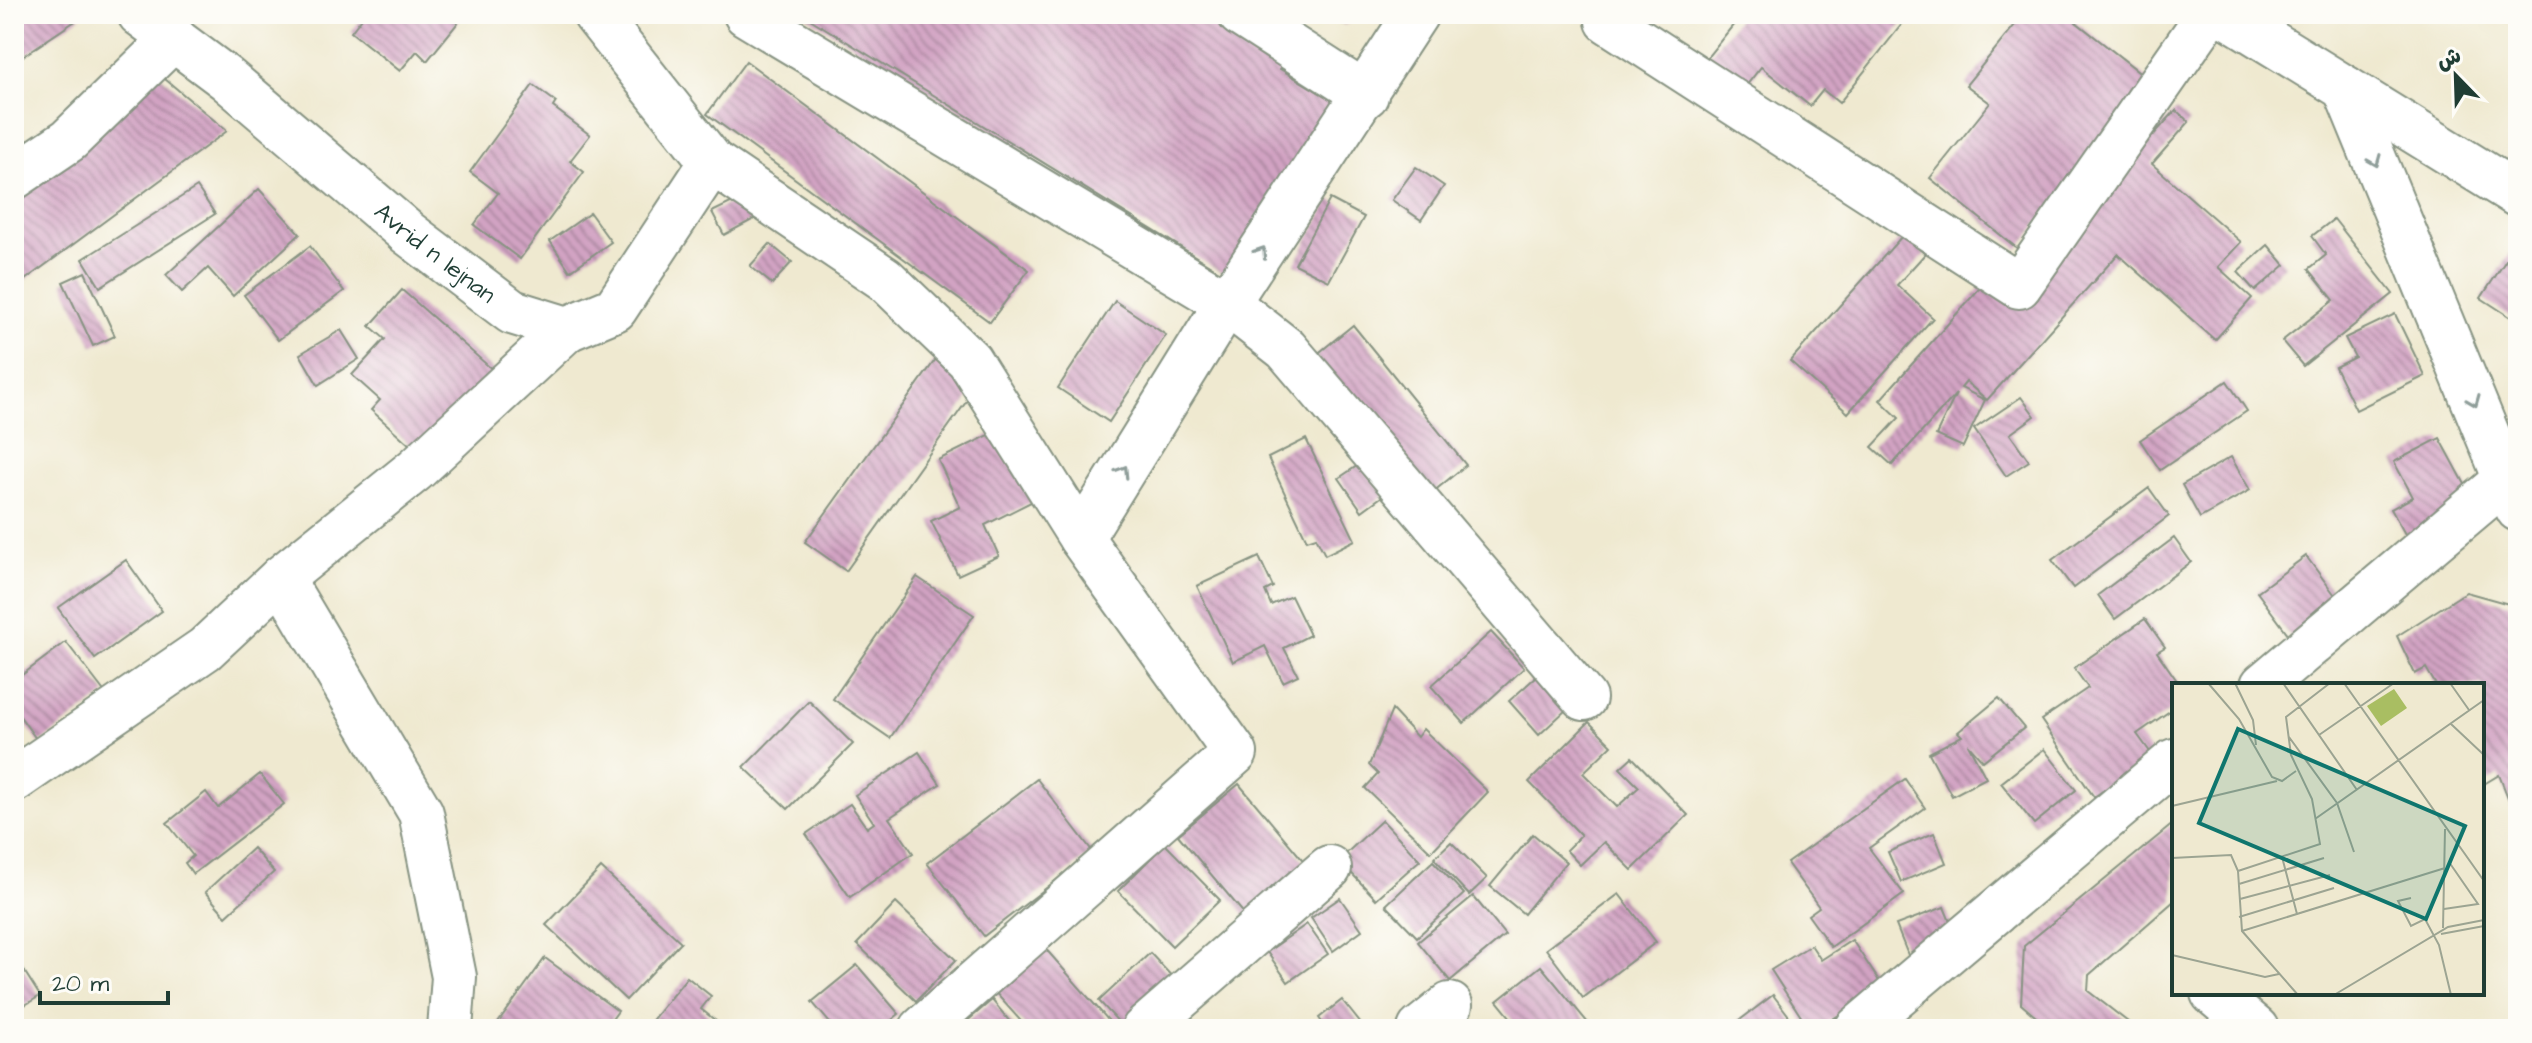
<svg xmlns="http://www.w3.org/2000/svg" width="2532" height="1043" viewBox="0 0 2532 1043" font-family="'Architects Daughter','Playpen Sans Arabic',sans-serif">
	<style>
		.building { fill: url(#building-back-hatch) }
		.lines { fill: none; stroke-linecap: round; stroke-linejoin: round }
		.minor-casing { stroke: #879382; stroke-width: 48 }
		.major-casing { stroke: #879382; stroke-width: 48 }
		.minor { stroke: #fff; stroke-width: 44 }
		.major { stroke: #fff; stroke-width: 44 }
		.oneway { stroke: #8f9e9a }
		.labels { text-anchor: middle; stroke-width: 7; stroke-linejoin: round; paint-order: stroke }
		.street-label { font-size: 24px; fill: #1f3d34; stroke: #fdfcf7 }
		.inset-road { fill: none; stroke: #9ca492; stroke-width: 2 }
		.view { fill: #0f766e; fill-opacity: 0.15; stroke: #0f766e; stroke-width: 4 }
		.inset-edge { fill: none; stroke: #1f3d34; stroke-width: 4 }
	</style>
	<defs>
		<pattern id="building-back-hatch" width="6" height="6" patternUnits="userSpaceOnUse" patternTransform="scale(2)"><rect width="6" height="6" fill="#d2a3c3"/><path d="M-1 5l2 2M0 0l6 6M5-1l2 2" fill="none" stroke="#aa869f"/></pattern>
	</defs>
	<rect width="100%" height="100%" fill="#fdfcf7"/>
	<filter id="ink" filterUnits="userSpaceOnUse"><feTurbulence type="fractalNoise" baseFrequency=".0125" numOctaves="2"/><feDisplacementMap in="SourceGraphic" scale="16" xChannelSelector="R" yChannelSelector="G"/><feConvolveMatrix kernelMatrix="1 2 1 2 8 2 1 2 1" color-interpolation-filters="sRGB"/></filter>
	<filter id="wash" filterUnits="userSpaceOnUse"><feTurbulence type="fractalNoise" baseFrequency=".006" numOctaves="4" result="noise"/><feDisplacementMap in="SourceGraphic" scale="32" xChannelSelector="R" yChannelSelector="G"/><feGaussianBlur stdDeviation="1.8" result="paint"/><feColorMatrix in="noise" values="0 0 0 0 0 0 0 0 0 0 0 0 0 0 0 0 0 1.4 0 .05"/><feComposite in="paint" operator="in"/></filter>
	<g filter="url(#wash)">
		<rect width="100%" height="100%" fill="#efe9d0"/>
		<g id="blocks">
			<!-- building -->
			<g class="building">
				<path d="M14,14H76L81,17L14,62Z"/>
				<path d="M365,14H465L427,61L417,51L400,71L351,32Z"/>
				<path d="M802,14H1208L1286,61L1280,69L1335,102L1229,277Z"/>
				<path d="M1326,14H1373L1344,25Z"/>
				<path d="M1742,14H1910L1839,103L1823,90L1810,106L1761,67L1735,100L1697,70Z"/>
				<path d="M2002,14H2083L2076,22L2152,82L2018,249L1930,178L1990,103L1966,85L2015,25Z"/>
				<path d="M746,61L1029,270L990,322L707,114Z"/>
				<path d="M159,74L227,131L14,288V188Z"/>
				<path d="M533,85L556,102L553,107L590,135L570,161L584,172L520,259L474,225L498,193L470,172Z"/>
				<path d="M2176,110L2189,122L2152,164L2241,242L2218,267L2252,298L2215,340L2118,254L1987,400L1966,382L1961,388L1985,400L1963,447L1936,435L1956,394L1892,465L1872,447L1899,418L1880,400L1994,272L2014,291Z"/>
				<path d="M1416,167L1444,186L1421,220L1392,200Z"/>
				<path d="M197,187L215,214L100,287L83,259Z"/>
				<path d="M259,189L300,234L233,296L208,268L182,292L166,275Z"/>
				<path d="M745,196L756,218L724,235L712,212Z"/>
				<path d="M1330,199L1364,217L1329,281L1295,264Z"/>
				<path d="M590,213L611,242L570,271L550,241Z"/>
				<path d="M2334,219L2393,294L2303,366L2282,341L2334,300L2309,269L2326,255L2312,236Z"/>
				<path d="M1903,235L1925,254L1897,285L1933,318L1848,413L1790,361Z"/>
				<path d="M770,244L792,262L772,284L750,266Z"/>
				<path d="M2268,245L2285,265L2255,291L2238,272Z"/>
				<path d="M2516,245L2518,247V322L2481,298Z"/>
				<path d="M310,246L344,291L278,340L244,295Z"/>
				<path d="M85,272L115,336L93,346L63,282Z"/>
				<path d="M402,290L494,371L420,454L371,410L380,400L352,375L385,339L370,326Z"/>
				<path d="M1115,301L1166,335L1109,422L1058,388Z"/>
				<path d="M2395,314L2425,376L2356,410L2335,367L2355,357L2345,338Z"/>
				<path d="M1353,325L1466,465L1428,496L1315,356Z"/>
				<path d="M341,330L359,359L318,385L300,354Z"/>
				<path d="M936,359L976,388L846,571L805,542Z"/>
				<path d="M2227,381L2247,411L2160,470L2140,440Z"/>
				<path d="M2021,397L2035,416L2010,434L2029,461L2006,476L1974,429Z"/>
				<path d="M999,430L1033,501L985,525L999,556L958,575L931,521L960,507L938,460Z"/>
				<path d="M2440,438L2473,499L2406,536L2391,509L2413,497L2394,462Z"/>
				<path d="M1306,439L1355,540L1325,555L1316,537L1307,540L1268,458Z"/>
				<path d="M2231,457L2250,490L2200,518L2182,485Z"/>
				<path d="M1366,460L1388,492L1362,511L1339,478Z"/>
				<path d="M2149,488L2169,516L2073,588L2052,560Z"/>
				<path d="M2174,538L2191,562L2115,619L2098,595Z"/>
				<path d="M2306,556L2343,606L2294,642L2257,592Z"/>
				<path d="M1259,557L1273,587L1265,591L1271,605L1291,596L1310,635L1284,648L1298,675L1283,682L1265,646L1233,662L1197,586Z"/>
				<path d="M126,560L162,611L95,659L58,608Z"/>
				<path d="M917,577L974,615L890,738L833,699Z"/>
				<path d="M2466,592L2509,604L2518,625V823L2499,775L2484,784L2482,781V685H2436L2426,668L2415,674L2397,636Z"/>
				<path d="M2145,619L2165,647L2157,652L2180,685H2174V708L2137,734L2153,756L2094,797L2041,720L2088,688L2074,668Z"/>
				<path d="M1491,632L1524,668L1464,723L1431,686Z"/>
				<path d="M66,642L106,694L39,743L14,708V681Z"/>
				<path d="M1537,676L1567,709L1539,735L1509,701Z"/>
				<path d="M1999,698L2024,728L1983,761L1968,744L1986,778L1952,796L1929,753L1962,736L1958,732Z"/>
				<path d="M809,701L853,744L788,809L744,767Z"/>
				<path d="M1392,710L1417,737L1423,729L1488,792L1431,852L1365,788L1378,774L1369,765Z"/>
				<path d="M1589,722L1612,745L1583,773L1617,807L1639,787L1620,768L1632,757L1688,815L1632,870L1604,842L1580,865L1566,850L1581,835L1529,782Z"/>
				<path d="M2044,749L2076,790L2034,824L2001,783Z"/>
				<path d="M919,752L940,784L889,818L913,853L850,897L806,834L850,804L867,828L874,823L855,795Z"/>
				<path d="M260,774L284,804L193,874L185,863L193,856L167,823L206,792L218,808Z"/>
				<path d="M1037,779L1093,852L984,936L927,863Z"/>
				<path d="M1905,779L1925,808L1869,848L1904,894L1831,947L1808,915L1819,907L1787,863Z"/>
				<path d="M1239,784L1312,871L1251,922L1178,835Z"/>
				<path d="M1382,820L1420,860L1376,899L1339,860Z"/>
				<path d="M2174,823V901L2089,975L2088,991L2137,1029H2050L2021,1004L2024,946Z"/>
				<path d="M1934,833L1946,863L1901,882L1888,852Z"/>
				<path d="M1533,834L1566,862L1524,914L1490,886Z"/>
				<path d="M1451,842L1487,878L1469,895L1434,858Z"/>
				<path d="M1165,844L1220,900L1172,946L1118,891Z"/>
				<path d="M253,848L274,872L226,916L205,892Z"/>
				<path d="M1433,861L1464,894L1417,937L1386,905Z"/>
				<path d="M601,868L681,942L626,1000L546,925Z"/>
				<path d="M1619,894L1656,942L1583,998L1546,949Z"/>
				<path d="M1473,896L1505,935L1450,981L1418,942Z"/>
				<path d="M1340,898L1362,930L1333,951L1311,918Z"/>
				<path d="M896,903L956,960L916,1001L857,944Z"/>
				<path d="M1944,907L1958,941L1910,960L1896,925Z"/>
				<path d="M1307,924L1328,954L1288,982L1267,952Z"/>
				<path d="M1852,940L1883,987L1817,1029H1809L1771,970L1811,945L1821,960Z"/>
				<path d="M1044,947L1116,1029H1028L994,991Z"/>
				<path d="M1150,953L1177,982L1125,1029L1099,1001Z"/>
				<path d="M14,955L40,996L20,1008L14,998Z"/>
				<path d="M545,958L618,1011L605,1029H506L498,1023Z"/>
				<path d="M857,965L899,1014L881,1029H835L812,1002Z"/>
				<path d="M1541,966L1593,1029H1520L1497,1001Z"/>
				<path d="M687,977L711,996L701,1009L726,1029H645Z"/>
				<path d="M1773,995L1799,1029H1728Z"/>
				<path d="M992,1000L1016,1029H958Z"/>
				<path d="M1342,1000L1365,1029H1327L1319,1018Z"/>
			</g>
		</g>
	</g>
	<g filter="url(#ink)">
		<use href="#blocks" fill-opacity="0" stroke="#879382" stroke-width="2"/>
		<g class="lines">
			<!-- minor casing -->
			<g class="minor-casing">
				<g id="minor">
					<path id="s1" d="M140,14L227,79L408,233L512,312L567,329L615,309L712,162"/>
					<path d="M595,14L712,162L885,279L969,360L1081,538L1235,753L922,1029"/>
					<path d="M746,14L1227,303L1286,349L1584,698"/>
					<path d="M1240,14L1366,95"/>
					<path d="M1608,21L2019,286L2209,14"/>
					<path d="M2345,88L2518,509"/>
					<path d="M14,177L69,140L174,38"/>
					<path d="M1081,538L1227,303L1416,14"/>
					<path d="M281,578L421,813L454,977L450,1029"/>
					<path d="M2263,685L2506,480"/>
					<path d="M14,780L205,649L281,578L415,470L567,329"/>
					<path d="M2213,993L2256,1029"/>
					<path d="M1144,1029L1329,868"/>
					<path d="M1420,1029L1450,1005"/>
					<path d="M1857,1029L2174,761"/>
				</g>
			</g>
			<!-- major casing -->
			<g class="major-casing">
				<path id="major" d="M2225,14L2518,195"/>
			</g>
			<!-- minor -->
			<use href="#minor" class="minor"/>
			<!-- major -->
			<use href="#major" class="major"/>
		</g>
		<!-- one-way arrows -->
		<defs><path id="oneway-chevron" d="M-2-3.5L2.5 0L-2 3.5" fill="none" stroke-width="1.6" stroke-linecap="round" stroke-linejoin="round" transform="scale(2)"/></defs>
		<g class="oneway">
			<use href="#oneway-chevron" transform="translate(2375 161) rotate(68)"/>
			<use href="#oneway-chevron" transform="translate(1261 252) rotate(-56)"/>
			<use href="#oneway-chevron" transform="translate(2474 401) rotate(68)"/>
			<use href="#oneway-chevron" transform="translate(1123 471) rotate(-58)"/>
		</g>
	</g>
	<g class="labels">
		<!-- street labels -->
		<g class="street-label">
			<text dy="8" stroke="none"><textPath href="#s1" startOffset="380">Avrid n lejnan</textPath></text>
		</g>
	</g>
	<!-- overview -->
	<g transform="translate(2172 683)">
		<rect width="312" height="312" fill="#efe9d0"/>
		<path d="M222,6L235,25L209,43L195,23Z" fill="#a9be62"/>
		<path class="inset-road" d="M36,0L67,36L100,94L110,98L124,88M63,0L81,37L84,62M111,0L185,107M172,0L312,198M278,0L297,27M279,41L312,72M147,52L222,0M117,54L165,120L182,169M0,123L105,98M143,136L312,17M110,174L125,231M0,175L59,172L66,188L70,248L126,312M66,188L148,161L140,116L119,72L114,34L158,0M67,201L152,175M239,215L226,218L239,243L253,236L267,262L279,312M68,216L158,192M272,226L306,221L277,179M67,234L162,205M271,245L273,146M70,248L273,185M269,251L312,243M0,272L93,294L107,291M162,312L276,244L312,237"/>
		<path class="view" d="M66,46L293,143L254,236L27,140Z"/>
		<rect width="312" height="312" class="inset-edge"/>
	</g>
	<!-- margin -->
	<rect width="2532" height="1043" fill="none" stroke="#fdfcf7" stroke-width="48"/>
	<!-- north arrow -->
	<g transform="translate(2456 76) rotate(337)" stroke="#fdfcf7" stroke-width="6" paint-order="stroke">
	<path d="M0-6L14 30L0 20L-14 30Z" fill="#1f3d34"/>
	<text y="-12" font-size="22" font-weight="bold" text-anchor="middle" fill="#1f3d34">ش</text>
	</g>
	<!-- scale -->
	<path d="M40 991v12h128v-12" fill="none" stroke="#1f3d34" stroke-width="4"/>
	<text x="52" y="991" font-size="24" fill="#1f3d34" stroke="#fdfcf7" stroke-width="6" paint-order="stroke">20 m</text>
</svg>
